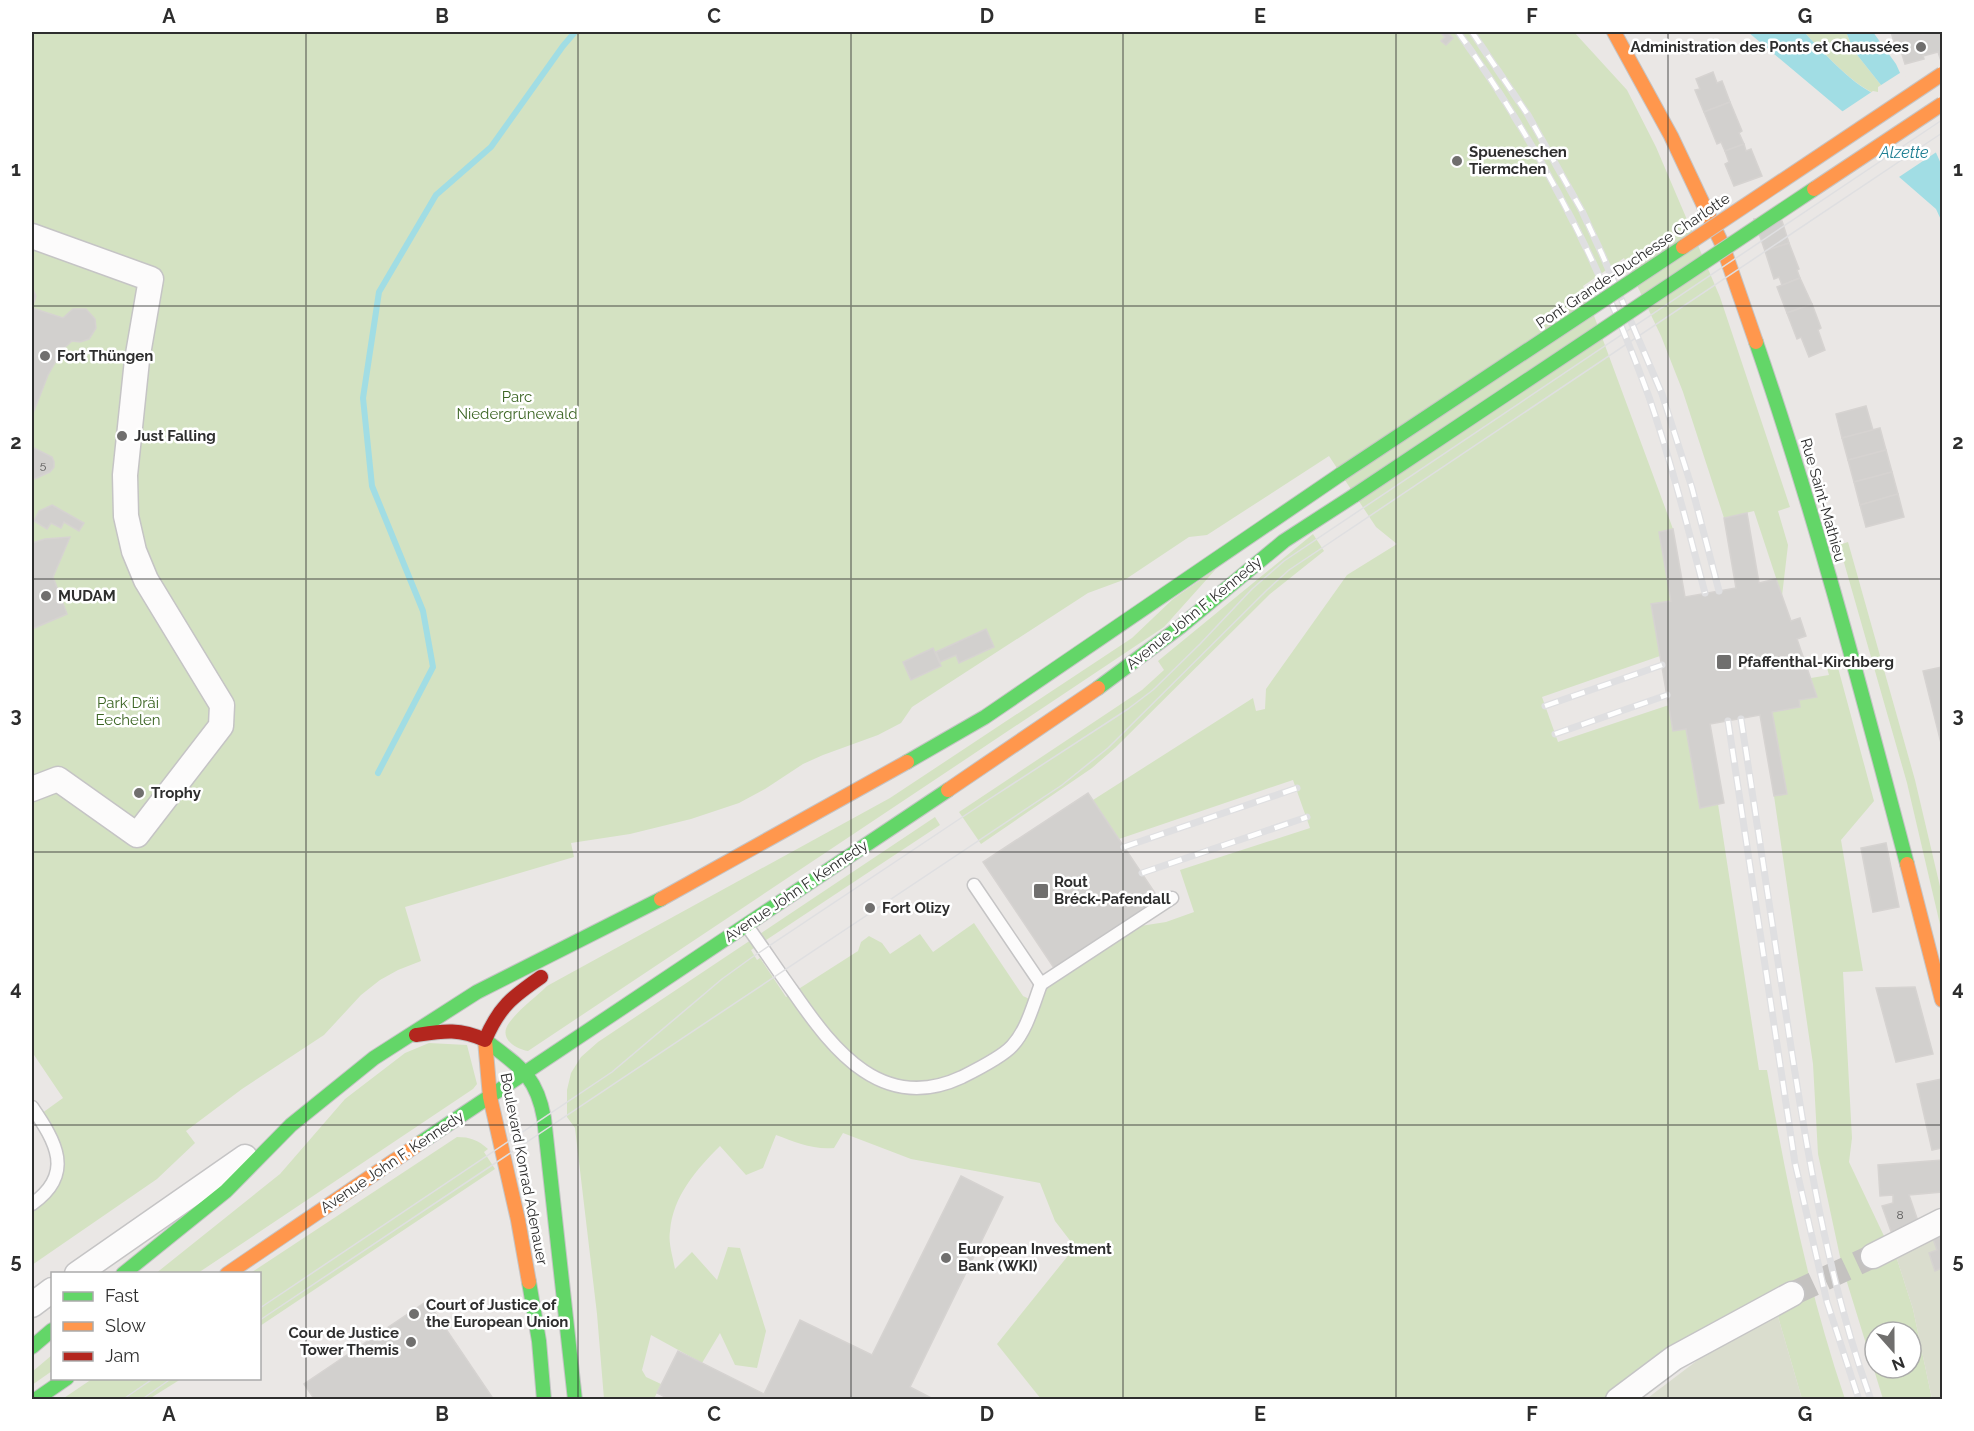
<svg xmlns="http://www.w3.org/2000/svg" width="1974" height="1431" viewBox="0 0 1974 1431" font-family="Raleway,sans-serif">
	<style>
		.green { fill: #d4e2c2; fill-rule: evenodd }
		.cemetery { fill: #daddce }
		.water { fill: #a1dde4 }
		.pier { fill: #eae7e5 }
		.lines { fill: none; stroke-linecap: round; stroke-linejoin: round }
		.stream { stroke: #a1dde4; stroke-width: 6 }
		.building { fill: #d2d0ce; stroke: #d6d3d1; stroke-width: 1.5 }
		.street-tunnel { stroke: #c4c2c0; stroke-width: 24; stroke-dasharray: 24 12; stroke-linecap: butt }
		.lane-casing { stroke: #c5c4c5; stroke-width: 15 }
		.street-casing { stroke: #c5c4c5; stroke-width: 27 }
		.fast-casing { stroke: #c5c4c5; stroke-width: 16 }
		.slow-casing { stroke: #c5c4c5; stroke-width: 16 }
		.jam-casing { stroke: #c5c4c5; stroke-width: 16 }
		.lane { stroke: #fcfbfb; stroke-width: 12 }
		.street { stroke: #fcfbfb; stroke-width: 24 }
		.fast { stroke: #63d668; stroke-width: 14 }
		.slow { stroke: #ff974d; stroke-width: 14 }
		.jam { stroke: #b3261e; stroke-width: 14 }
		.tram { stroke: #dfdfe1; stroke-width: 1.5 }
		.rail-casing { stroke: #dfdfe1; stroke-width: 7 }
		.rail { stroke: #fff; stroke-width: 4.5; stroke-dasharray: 14; stroke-linecap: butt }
		.fast-bridge-casing { stroke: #c6c4c4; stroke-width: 16; stroke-linecap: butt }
		.slow-bridge-casing { stroke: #c6c4c4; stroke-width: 16; stroke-linecap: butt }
		.fast-bridge { stroke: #63d668; stroke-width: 14 }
		.slow-bridge { stroke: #ff974d; stroke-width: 14 }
		.grid { fill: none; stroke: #2e2e2e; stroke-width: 1.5; stroke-opacity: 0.55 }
		.poi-dot { fill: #706f6e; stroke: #fff; stroke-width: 2 }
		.labels { text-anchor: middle; stroke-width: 5; stroke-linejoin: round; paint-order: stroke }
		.number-label { font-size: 12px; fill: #585757 }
		.poi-label { font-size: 15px; font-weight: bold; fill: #2e2e2e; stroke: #fff; text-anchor: start }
		.street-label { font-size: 15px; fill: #2e2e2e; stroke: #fff }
		.park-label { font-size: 15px; fill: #3c6524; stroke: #fff }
		.water-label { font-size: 16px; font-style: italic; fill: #1d7e92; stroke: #fff }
		.neatline { fill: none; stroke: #2e2e2e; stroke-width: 2 }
		.grid-label { font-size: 20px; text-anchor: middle; font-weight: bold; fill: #2e2e2e }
	</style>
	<rect width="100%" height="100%" fill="#eae7e5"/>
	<!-- green -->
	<g class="green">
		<path d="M32,32H1574L1627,90L1656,147L1720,297L1790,507L1778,511L1788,545L1782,596L1754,511L1724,518L1683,392L1661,336L1624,258L1583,286L1673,529L1659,532L1671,601L1651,605L1660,656L1542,697L1558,742L1669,705L1686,729L1700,807L1718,804L1759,1070H1767C1786,1181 1809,1293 1845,1399H1802L1777,1313L1664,1354L1604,1399H1041L997,1344L1075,1247L1055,1221L1040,1183L911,1159L843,1133L834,1148C813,1150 795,1142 776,1135L763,1168L746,1175L720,1146C696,1170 673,1196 670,1231C668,1243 673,1257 675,1269L692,1252L717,1280L728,1247L740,1248L766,1331L757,1368L735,1365L720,1333L702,1363L651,1335L642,1370L646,1377L661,1384L654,1399H604L597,1314L575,1128L567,1117V1090L571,1073L581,1057L598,1042L935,817L940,825L751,950L757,960L760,958L786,997L858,951L861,942L869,936L882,943L890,954L920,934L933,952L974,923L1023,996L1040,1004L1049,983L1134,927L1166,922L1194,912L1180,870L1310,828L1293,780L1119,839L1093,800L1253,698L1256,711L1265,709L1266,689L1347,575L1397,544L1376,527L1329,456L1207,535L1189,537L1126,579L1088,593L912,707L901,723L878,735L823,755L803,764L765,789L739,803L691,819L630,834L571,843L574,857L405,907L421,961L398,970L380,980L361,995L324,1035L242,1089L186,1131L195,1143L157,1179L32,1265V1204L57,1171L38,1116L63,1098L32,1052Z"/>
		<path d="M1804,32H1846L1854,51L1881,85V96C1856,89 1822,51 1804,32Z"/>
		<path d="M1313,534L1324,551L1270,594L1115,748L1092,768L981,844L959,812L1142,690L1164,670L1158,661Z"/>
		<path d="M1848,542L1915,780L1942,895V933L1907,783L1839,545Z"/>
		<path d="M1216,569L1164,627L528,1051C515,1049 498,1038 509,1023C519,1009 535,998 547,986L890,798L1132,638L1173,599Z"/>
		<path d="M1837,664L1874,801L1841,840L1863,971L1843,972L1852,1138L1849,1162L1884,1236L1871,1250L1896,1256L1913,1309L1932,1399H1883L1842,1266L1818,1154L1813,1064L1774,796L1787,794L1772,712L1800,707L1799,700L1817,697L1811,678L1829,675L1827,668ZM1875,1332H1911V1368H1875Z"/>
		<path d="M429,1043L467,1045L477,1084L473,1089L198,1273L155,1274L280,1174L345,1099L405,1053Z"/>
		<path d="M457,1137C470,1137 478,1140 488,1149L484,1152L495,1169L260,1326V1274H249Z"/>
		<path d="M52,1355V1371L32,1385V1372Z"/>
		<path d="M92,1379H181L149,1399L61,1400Z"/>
	</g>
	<!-- cemetery -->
	<g class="cemetery">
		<path d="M1942,1232V1399H1932L1913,1309L1896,1256Z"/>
		<path d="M1777,1313L1802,1399L1645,1400L1715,1347Z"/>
	</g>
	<!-- water -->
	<path class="water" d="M1748,32H1804C1822,51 1856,89 1880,96L1881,85L1854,51L1846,32H1873L1896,64L1942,166V222L1936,209L1898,176L1848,116Z"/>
	<!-- pier -->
	<path class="pier" d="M1903,71L1938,151L1896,179L1840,113L1873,91L1878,92V87Z"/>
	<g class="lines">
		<!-- stream -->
		<path class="stream" d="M378,773L433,667L423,611L372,486L363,398L379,292L436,195L491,147L563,46L575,32"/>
	</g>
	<!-- building -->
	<g class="building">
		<path d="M1440,32H1452L1449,34L1453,38L1446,45L1441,41L1445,37Z"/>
		<path d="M1891,32H1921L1922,34L1942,32V64L1938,52L1923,56L1924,59L1905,64L1898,41L1894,42Z"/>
		<path d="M1713,72L1717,83L1722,81L1730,102L1704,112L1695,90L1700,89L1696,79Z"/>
		<path d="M1730,102L1742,131L1739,133L1744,144L1725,151L1721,142L1717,144L1704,112Z"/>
		<path d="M1744,144L1746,151L1751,149L1762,176L1734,186L1725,164L1729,162L1725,151Z"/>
		<circle cx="1457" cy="161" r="4"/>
		<path d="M1754,219L1782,221L1789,243L1765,251Z"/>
		<path d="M1789,243L1799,269L1797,270L1800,278L1782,285L1779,277L1774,279L1765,251Z"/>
		<path d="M1800,278L1812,304L1787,313L1777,287Z"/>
		<path d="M32,287L36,296L32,308L63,318L73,309H86L95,319L96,328L89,339L80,342L72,341L63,349L48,375L32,416Z"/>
		<path d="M1812,304L1821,328L1818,330L1825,350L1809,357L1801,337L1797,339L1787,313Z"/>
		<path d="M1866,406L1873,430L1842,438L1836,414Z"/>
		<path d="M1880,428L1886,450L1848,460L1842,438Z"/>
		<path d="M32,447L52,457L54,462V467L50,472L32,480Z"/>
		<path d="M1886,450L1892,472L1854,482L1848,460Z"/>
		<path d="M1892,472L1898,494L1860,505L1854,482Z"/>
		<path d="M1898,494L1904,517L1866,527L1860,505Z"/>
		<path d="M52,505L84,523L79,531L64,522L61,528L51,523L47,529L34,521L39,511Z"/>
		<path d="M1747,513L1759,583L1776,579L1791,621L1800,618L1806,636L1797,639L1817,697L1799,700L1800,707L1772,712L1787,794L1774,796L1760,715L1710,724L1724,803L1700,808L1686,729L1673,731L1651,604L1671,601L1659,532L1673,529L1685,597L1736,588L1724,518Z"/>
		<path d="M70,537L53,577L67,614L32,629V543L45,539Z"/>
		<path d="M986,629L994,647L959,663L956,655L940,662L936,652Z"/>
		<path d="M933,648L941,666L911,680L903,662Z"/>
		<path d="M1942,667V747L1923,671Z"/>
		<path d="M1088,793L1159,899L1054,968L983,862Z"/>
		<path d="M1886,843L1899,907L1873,912L1861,848Z"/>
		<path d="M1915,987L1933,1054L1896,1062L1876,988Z"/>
		<path d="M1942,1079V1148L1932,1150L1917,1084Z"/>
		<path d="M1942,1160V1192L1909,1195L1919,1224L1892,1234L1882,1206L1893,1203V1195L1880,1196L1878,1165Z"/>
		<path d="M961,1176L1003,1197L910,1387L935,1400H671L657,1393L678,1351L764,1394L800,1320L872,1355Z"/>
		<path d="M1942,1232V1268L1935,1271L1929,1253L1937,1250L1932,1236Z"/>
		<path d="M427,1301L494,1400H315L304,1384Z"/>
	</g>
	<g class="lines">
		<!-- street-tunnel -->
		<path class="street-tunnel" d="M1792,1294L1873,1256"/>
		<!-- lane casing -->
		<g class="lane-casing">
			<g id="lane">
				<path d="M974,885L1041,984L1172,898"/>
				<path d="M747,926C763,948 778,971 794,993C834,1051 883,1114 962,1077C974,1071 1003,1056 1012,1046C1027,1030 1033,1005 1041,984"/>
				<path d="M32,1107C56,1142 75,1174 32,1204"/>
			</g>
		</g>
		<!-- street casing -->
		<g class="street-casing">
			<g id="street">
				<path d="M32,236L151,279L137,360L125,475L126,516L134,551L146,580L222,705L221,726L137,835L58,779L32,789"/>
				<path d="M1873,1256L1942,1221"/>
				<path d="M77,1274L245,1157"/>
				<path d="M32,1305L52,1290"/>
				<path d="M1618,1400L1674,1358L1792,1294"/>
			</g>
		</g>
		<!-- fast casing -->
		<g class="fast-casing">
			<g id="fast">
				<path d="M1756,342C1815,513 1861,689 1907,864"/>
				<path d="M1098,688L1180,627L1284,541L1355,495"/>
				<path d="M907,762L985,717L1341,474"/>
				<path d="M485,1040C518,1066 536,1074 544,1118L575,1400"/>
				<path d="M420,1143L948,790"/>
				<path d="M123,1274L226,1191L291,1125L374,1058L477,992L661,899"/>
				<path d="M529,1282L539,1341L544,1400"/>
				<path d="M32,1347L52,1330"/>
				<path d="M35,1400L67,1378"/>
			</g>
		</g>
		<!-- slow casing -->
		<g class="slow-casing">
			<g id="slow">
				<path d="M1614,32L1671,136L1722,244L1756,342"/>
				<path d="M948,790L1098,688"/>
				<path d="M1907,864L1942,1000"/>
				<path d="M661,899L907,762"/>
				<path d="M485,1040L490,1097L518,1220L529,1282"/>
				<path d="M227,1274L420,1143"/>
			</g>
		</g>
		<!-- jam casing -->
		<g class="jam-casing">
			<path id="jam" d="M416,1035C443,1031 459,1028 485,1040C499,1007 512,997 541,977"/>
		</g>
		<!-- lane -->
		<use href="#lane" class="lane"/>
		<!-- street -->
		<use href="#street" class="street"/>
		<!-- fast -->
		<use href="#fast" class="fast"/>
		<!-- slow -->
		<use href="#slow" class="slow"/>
		<!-- jam -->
		<use href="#jam" class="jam"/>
		<!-- tram -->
		<g class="tram">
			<path d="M260,1308L612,1072L722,979L751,958L988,800L1128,709L1153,690L1200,644L1252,589L1284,561L1942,120"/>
			<path d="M260,1320L1062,785L1108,748L1267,590L1289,570L1942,133"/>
			<path d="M122,1400L154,1378"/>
			<path d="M141,1400L172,1378"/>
		</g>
		<!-- rail casing -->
		<g class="rail-casing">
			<g id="rail">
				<path d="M1458,32C1538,143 1602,268 1649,397C1671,461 1688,528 1705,593"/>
				<path d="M1472,32L1528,115L1582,211L1602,254L1662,394L1692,488L1719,591"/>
				<path d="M1545,706L1662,665"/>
				<path d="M1741,719C1759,832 1775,946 1793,1060C1811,1175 1831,1289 1871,1400"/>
				<path d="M1728,721L1795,1163L1827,1302L1859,1400"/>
				<path d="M1555,734L1667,695"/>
				<path d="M1124,847L1297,788"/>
				<path d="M1142,873L1307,817"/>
			</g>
		</g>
		<!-- rail -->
		<use href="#rail" class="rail"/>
		<!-- fast-bridge casing -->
		<g class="fast-bridge-casing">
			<g id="fast-bridge">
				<path d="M1341,474L1683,247"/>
				<path d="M1355,495L1814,189"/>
			</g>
		</g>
		<!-- slow-bridge casing -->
		<g class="slow-bridge-casing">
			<g id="slow-bridge">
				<path d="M1814,189L1942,104"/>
				<path d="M1683,247L1942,74"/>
			</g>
		</g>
		<!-- fast-bridge -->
		<use href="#fast-bridge" class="fast-bridge"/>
		<!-- slow-bridge -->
		<use href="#slow-bridge" class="slow-bridge"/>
	</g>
	<!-- grid -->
	<path class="grid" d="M306,32V1400M578,32V1400M851,32V1400M1123,32V1400M1396,32V1400M1668,32V1400M32,306H1942M32,579H1942M32,852H1942M32,1125H1942"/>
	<!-- markers -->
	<g class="poi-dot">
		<circle cx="1921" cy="47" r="6"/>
		<circle cx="1457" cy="161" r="6"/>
		<circle cx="45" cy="356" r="6"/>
		<circle cx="122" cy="436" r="6"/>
		<circle cx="46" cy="596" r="6"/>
		<rect x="1716" y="654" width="16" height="16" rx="3"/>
		<circle cx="139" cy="793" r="6"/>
		<rect x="1033" y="883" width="16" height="16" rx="3"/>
		<circle cx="870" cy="908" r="6"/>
		<circle cx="946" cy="1258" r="6"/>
		<circle cx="414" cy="1314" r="6"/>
		<circle cx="411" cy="1342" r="6"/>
	</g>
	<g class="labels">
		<!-- number labels -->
		<g class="number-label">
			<text x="43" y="469">5</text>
			<text x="1900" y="1219">8</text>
		</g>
		<!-- poi labels -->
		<g class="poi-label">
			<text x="1909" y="52" text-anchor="end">Administration des Ponts et Chaussées</text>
			<text x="1469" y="157">Spueneschen<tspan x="1469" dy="17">Tiermchen</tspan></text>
			<text x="57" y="361">Fort Thüngen</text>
			<text x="134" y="441">Just Falling</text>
			<text x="58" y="601">MUDAM</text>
			<text x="1738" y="667">Pfaffenthal-Kirchberg</text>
			<text x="151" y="798">Trophy</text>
			<text x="1054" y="887">Rout<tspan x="1054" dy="17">Bréck-Pafendall</tspan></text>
			<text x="882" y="913">Fort Olizy</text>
			<text x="958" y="1254">European Investment<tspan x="958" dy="17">Bank (WKI)</tspan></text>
			<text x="426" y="1310">Court of Justice of<tspan x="426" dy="17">the European Union</tspan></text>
			<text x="399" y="1338" text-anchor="end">Cour de Justice<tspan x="399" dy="17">Tower Themis</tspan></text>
		</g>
		<!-- street labels -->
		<g class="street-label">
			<text transform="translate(1633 261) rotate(-34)" y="5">Pont Grande-Duchesse Charlotte</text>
			<text transform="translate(1823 500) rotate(74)" y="5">Rue Saint-Mathieu</text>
			<text transform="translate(1194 613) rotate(-39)" y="5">Avenue John F. Kennedy</text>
			<text transform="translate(796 891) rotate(-34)" y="5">Avenue John F. Kennedy</text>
			<text transform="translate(392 1162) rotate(-34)" y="5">Avenue John F. Kennedy</text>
			<text transform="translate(524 1169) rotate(79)" y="5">Boulevard Konrad Adenauer</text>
		</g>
		<!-- park labels -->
		<g class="park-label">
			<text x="517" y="402">Parc<tspan x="517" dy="17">Niedergrünewald</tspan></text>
			<text x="128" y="708">Park Dräi<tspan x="128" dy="17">Eechelen</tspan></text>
		</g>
		<!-- water labels -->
		<g class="water-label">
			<text x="1904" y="158">Alzette</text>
		</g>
	</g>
	<!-- border -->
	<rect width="1974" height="1431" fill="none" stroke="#ffffff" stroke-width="66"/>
	<!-- legend -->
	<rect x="51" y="1272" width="210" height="108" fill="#ffffff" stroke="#ababab" stroke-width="1.5"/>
	<rect x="63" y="1292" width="30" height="9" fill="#63d668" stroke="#ababab" stroke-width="1.5"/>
	<text x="105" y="1302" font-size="18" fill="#2e2e2e">Fast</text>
	<rect x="63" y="1322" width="30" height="9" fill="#ff974d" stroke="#ababab" stroke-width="1.5"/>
	<text x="105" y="1332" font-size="18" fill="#2e2e2e">Slow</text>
	<rect x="63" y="1352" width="30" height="9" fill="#b3261e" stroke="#ababab" stroke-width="1.5"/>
	<text x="105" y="1362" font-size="18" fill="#2e2e2e">Jam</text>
	<!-- north arrow -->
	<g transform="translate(1893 1350) rotate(159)"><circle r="28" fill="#ffffff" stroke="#ababab" stroke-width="1.5"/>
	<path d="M0-4.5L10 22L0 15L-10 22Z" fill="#706f6e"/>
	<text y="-9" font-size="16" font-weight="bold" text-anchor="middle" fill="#2e2e2e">N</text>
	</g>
	<rect x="33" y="33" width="1908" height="1365" class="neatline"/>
	<g class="grid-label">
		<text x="169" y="23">A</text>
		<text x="442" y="23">B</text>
		<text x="714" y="23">C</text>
		<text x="987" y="23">D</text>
		<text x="1260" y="23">E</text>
		<text x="1532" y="23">F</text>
		<text x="1805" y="23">G</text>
		<text x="16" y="176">1</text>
		<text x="1958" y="176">1</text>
		<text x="16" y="449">2</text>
		<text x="1958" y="449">2</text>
		<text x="16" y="722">3</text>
		<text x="1958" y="722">3</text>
		<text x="16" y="995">4</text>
		<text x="1958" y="995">4</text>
		<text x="16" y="1268">5</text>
		<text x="1958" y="1268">5</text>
		<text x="169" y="1421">A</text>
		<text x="442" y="1421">B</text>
		<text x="714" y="1421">C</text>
		<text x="987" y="1421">D</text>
		<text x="1260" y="1421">E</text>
		<text x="1532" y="1421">F</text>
		<text x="1805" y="1421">G</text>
	</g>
</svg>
